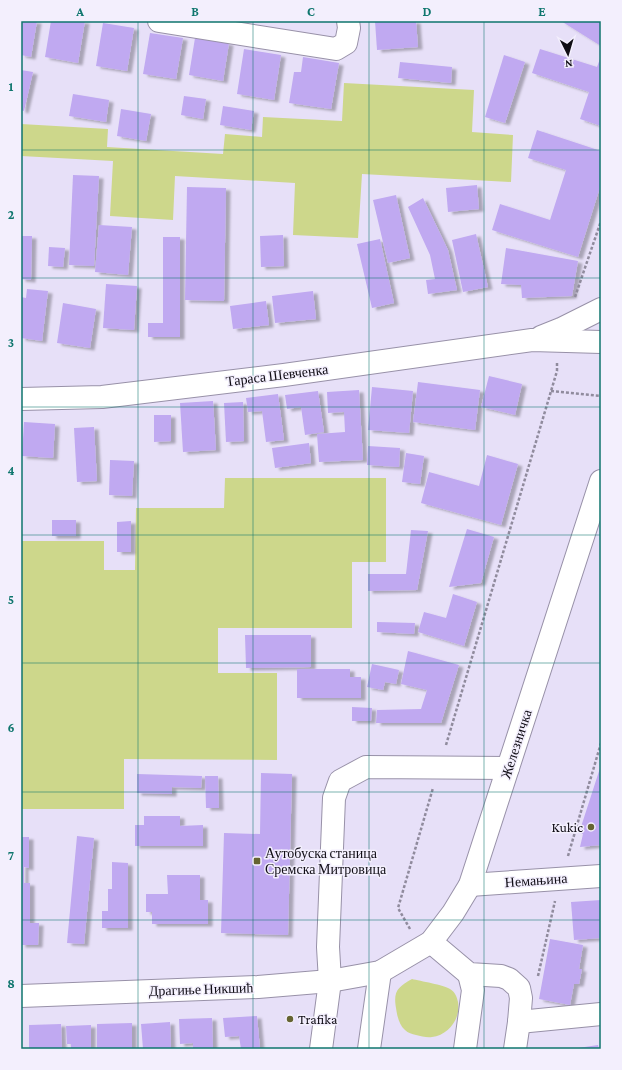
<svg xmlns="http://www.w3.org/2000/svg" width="622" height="1070" viewBox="0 0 622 1070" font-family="'Crimson Pro',serif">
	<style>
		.green { fill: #cdd78b }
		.building { fill: #c0a9f1; filter: url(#shadow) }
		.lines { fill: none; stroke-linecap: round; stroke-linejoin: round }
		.minor-casing { stroke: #9891a8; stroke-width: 24 }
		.path { stroke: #908b9d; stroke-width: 2.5; stroke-dasharray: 3 2; stroke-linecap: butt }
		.minor { stroke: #fff; stroke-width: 22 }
		.grid { fill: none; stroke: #0f766e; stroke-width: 1; stroke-opacity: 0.55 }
		.poi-dot { fill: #656431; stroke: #f3effd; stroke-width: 1.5 }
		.labels { text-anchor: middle; stroke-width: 3; stroke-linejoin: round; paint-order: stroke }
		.street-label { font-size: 14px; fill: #100d15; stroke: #f3effd }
		.poi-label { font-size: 14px; fill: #100d15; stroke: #f3effd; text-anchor: start }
		.neatline { fill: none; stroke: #0f766e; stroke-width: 1.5 }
		.grid-label { font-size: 13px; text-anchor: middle; font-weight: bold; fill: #0f766e }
	</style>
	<defs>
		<filter id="shadow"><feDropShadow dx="4.5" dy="2.5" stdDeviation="1" flood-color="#0004"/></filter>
	</defs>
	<rect width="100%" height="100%" fill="#e7e0f8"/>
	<!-- green -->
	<g class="green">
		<path d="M344,83L474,90L472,132L513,135L511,182L362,174L358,238L293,235L295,183L175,176L173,220L110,216L113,161L21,156V124L108,129L107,147L223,154L225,134L262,137L263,117L342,121Z"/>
		<path d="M225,478H386V562H352V628H218V673H277V760L124,759V809H21V541H104V570H135L136,508H224Z"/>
		<path d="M412,979C420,981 444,985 450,989C455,992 457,997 458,1002C461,1018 449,1035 432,1037C427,1038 421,1036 416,1035C412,1034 408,1033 405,1030C399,1025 397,1015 396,1008C393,991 398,987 412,979Z"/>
	</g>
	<!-- building -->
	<g class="building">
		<path d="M21,21H37L31,57L21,55Z"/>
		<path d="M51,21H85L78,63L45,57Z"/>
		<path d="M375,21H416L418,47L377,50Z"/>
		<path d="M561,21H601V46Z"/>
		<path d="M103,23L134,28L127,71L96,66Z"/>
		<path d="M150,33L183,38L176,79L143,74Z"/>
		<path d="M195,38L229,43L223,81L189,75Z"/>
		<path d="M244,49L281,55L274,100L237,94Z"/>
		<path d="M540,49L597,67L601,56V126L580,119L589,92L532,73Z"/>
		<path d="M504,55L525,62L505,123L485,117Z"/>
		<path d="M303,57L339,63L331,109L289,103L294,72H301Z"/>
		<path d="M400,62L452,67L451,83L398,78Z"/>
		<path d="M21,70L33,72L24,111L21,110Z"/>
		<path d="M73,94L109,100L106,122L69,116Z"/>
		<path d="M184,96L206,99L203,119L181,115Z"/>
		<path d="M223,106L254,111L251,130L220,125Z"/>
		<path d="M121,109L151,114L146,141L117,136Z"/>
		<path d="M537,130L601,151V184L578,257L492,230L500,204L550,220L566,170L528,158Z"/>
		<path d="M73,175L99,176L94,266L69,265Z"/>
		<path d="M477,185L479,209L448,212L446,188Z"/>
		<path d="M187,187L226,188L224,301L185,300Z"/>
		<path d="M396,195L410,258L388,263L373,200Z"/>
		<path d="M423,198L448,250L457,290L428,294L426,280L435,279L430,255L408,207Z"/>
		<path d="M99,225L132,227L128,275L95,272Z"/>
		<path d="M476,234L488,287L463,292L452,240Z"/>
		<path d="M283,235L284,266L261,267L260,236Z"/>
		<path d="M21,236H32L31,280L21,279Z"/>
		<path d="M163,237H180V337H148V323H163Z"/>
		<path d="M380,239L394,303L372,308L357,244Z"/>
		<path d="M49,247L65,248L63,267L48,266Z"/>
		<path d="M506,248L578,261L572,296L522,298L521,285L501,284Z"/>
		<path d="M106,284L137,286L134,330L103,328Z"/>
		<path d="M27,289L48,291L42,341L21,338V297L26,298Z"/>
		<path d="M313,291L316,319L275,323L272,296Z"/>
		<path d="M266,301L269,325L233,329L230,306Z"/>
		<path d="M63,303L96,309L90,348L57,343Z"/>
		<path d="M489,376L522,384L515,415L481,407Z"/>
		<path d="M418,382L480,390L475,430L413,422Z"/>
		<path d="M372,387L413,391L409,433L368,430Z"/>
		<path d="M359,390L363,460L319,462L317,434L345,432L344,412L328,413L327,392Z"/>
		<path d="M318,391L324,432L305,435L301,407L287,409L285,395Z"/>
		<path d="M278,394L284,440L266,442L262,411L248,412L246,398Z"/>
		<path d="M213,401L216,450L183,452L180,403Z"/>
		<path d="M243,402L244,441L226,442L224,403Z"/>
		<path d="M154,415H171V441L154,442Z"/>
		<path d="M24,422L55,424L53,458L22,456Z"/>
		<path d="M94,427L97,481L77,482L74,428Z"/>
		<path d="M309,443L311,463L275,468L272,448Z"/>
		<path d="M368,446L400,448L399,467L367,465Z"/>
		<path d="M406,453L424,456L420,484L402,482Z"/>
		<path d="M487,455L518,464L501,525L421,503L429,472L479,486Z"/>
		<path d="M110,460L134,461L132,496L109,495Z"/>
		<rect x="52" y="520" width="24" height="16"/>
		<path d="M131,521V552H117V522Z"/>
		<path d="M467,529L494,537L481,583L449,587Z"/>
		<path d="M411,530L428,531L417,590L368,591V574H406Z"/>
		<path d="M453,594L477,602L464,646L418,632L424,612L446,618Z"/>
		<path d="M377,622L415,623L414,634L377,632Z"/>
		<path d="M245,635H311V667L246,668Z"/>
		<path d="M408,651L459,665L441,723H376L377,710L421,709L427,690L401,684Z"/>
		<path d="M372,664L399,670L396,684L385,682L383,690L367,687Z"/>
		<path d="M297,669H350V677H361V698H297Z"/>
		<path d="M352,707L372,708L371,721H352Z"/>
		<path d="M601,765V845L580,847L583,834L579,833Z"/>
		<path d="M261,773L292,774L288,935L221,933L224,833L260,834Z"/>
		<path d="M137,774L202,776L201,788L172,787V794L137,793Z"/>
		<path d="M205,776H218L219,808H206Z"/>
		<path d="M144,816H180V826L203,825V846H135V825H144Z"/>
		<path d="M77,836L94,838L84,944L67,943Z"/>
		<path d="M21,837H29V868L24,867V883H30V923H39L38,945H21Z"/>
		<path d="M112,862L128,863V928H102V911H108V889H112Z"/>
		<path d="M167,875H200V900H208V924H152V912H146V894H168Z"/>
		<path d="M601,900V938L574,940L571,902Z"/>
		<path d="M550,939L583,945L579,969H582L579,984H574L570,1005L539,999Z"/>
		<path d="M257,1016L260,1049H241L239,1036L225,1037L223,1018Z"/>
		<path d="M212,1018L213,1049H193V1043L180,1044L179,1019Z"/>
		<path d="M170,1022L171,1049H143L141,1024Z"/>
		<path d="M132,1023V1049H97V1024Z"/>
		<path d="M61,1024L62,1049H29V1025Z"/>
		<path d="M91,1025V1049H71V1044H67L66,1026Z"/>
		<path d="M598,1045L599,1049H578V1048Z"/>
	</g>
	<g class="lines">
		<!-- minor casing -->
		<g class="minor-casing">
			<g id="minor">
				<path d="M159,21L336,49L346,43L349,28L348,21"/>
				<path d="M541,337L561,329L601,309"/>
				<path d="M21,399L102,397L284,375L532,340L601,342"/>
				<path d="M470,885L601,876"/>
				<path d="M431,942L469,974L501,976L509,979L519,988L521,998L519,1022L515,1049"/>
				<path d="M21,996L258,987L330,981L380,972L431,942L453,913L470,885L601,481"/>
				<path d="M519,1022L601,1014"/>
				<path d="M321,1049L330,981L328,947L334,798L340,781L366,767L508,768"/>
				<path d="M369,1049L380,972"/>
				<path d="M465,1049L473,990L469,974"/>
			</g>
		</g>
		<!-- path -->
		<g class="path">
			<path d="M575,297L601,221"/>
			<path d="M551,391L601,396"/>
			<path d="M446,745L557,371V362"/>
			<path d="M568,856L601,743"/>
			<path d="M410,929L398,908L433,788"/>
			<path d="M538,976L555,901"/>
		</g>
		<!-- minor -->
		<use href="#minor" class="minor"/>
	</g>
	<!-- grid -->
	<path class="grid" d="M138,21V1049M253,21V1049M369,21V1049M484,21V1049M21,150H601M21,278H601M21,407H601M21,535H601M21,663H601M21,792H601M21,920H601"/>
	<!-- markers -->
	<g class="poi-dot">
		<circle cx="591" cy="827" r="4"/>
		<rect x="253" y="857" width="8" height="8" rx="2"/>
		<circle cx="290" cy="1019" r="4"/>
	</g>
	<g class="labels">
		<!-- street labels -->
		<g class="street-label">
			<text transform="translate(277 375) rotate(-7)" y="5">Тараса Шевченка</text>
			<text transform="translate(516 744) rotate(-72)" y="5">Железничка</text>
			<text transform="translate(536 880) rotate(-4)" y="5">Немањина</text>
			<text transform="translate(201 989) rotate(-2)" y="5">Драгиње Никшић</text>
		</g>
		<!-- poi labels -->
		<g class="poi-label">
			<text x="583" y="832" text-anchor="end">Kukic</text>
			<text x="265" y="858">Аутобуска станица<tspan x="265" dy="16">Сремска Митровица</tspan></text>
			<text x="298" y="1024">Trafika</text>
		</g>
	</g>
	<!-- border -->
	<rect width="622" height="1070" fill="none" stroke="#f3effd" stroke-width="44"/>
	<!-- north arrow -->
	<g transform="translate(568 54) rotate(175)" stroke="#f3effd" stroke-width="3" paint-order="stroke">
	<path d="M0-3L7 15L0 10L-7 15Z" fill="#100d15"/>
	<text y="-6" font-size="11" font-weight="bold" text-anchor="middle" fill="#100d15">N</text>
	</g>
	<rect x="22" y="22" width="578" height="1026" class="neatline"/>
	<g class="grid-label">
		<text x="80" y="16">A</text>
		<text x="195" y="16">B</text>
		<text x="311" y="16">C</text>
		<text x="427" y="16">D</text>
		<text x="542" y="16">E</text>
		<text x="11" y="91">1</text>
		<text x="11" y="219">2</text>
		<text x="11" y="347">3</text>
		<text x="11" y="475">4</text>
		<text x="11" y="604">5</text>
		<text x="11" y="732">6</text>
		<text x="11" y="860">7</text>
		<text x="11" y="988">8</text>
	</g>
</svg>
